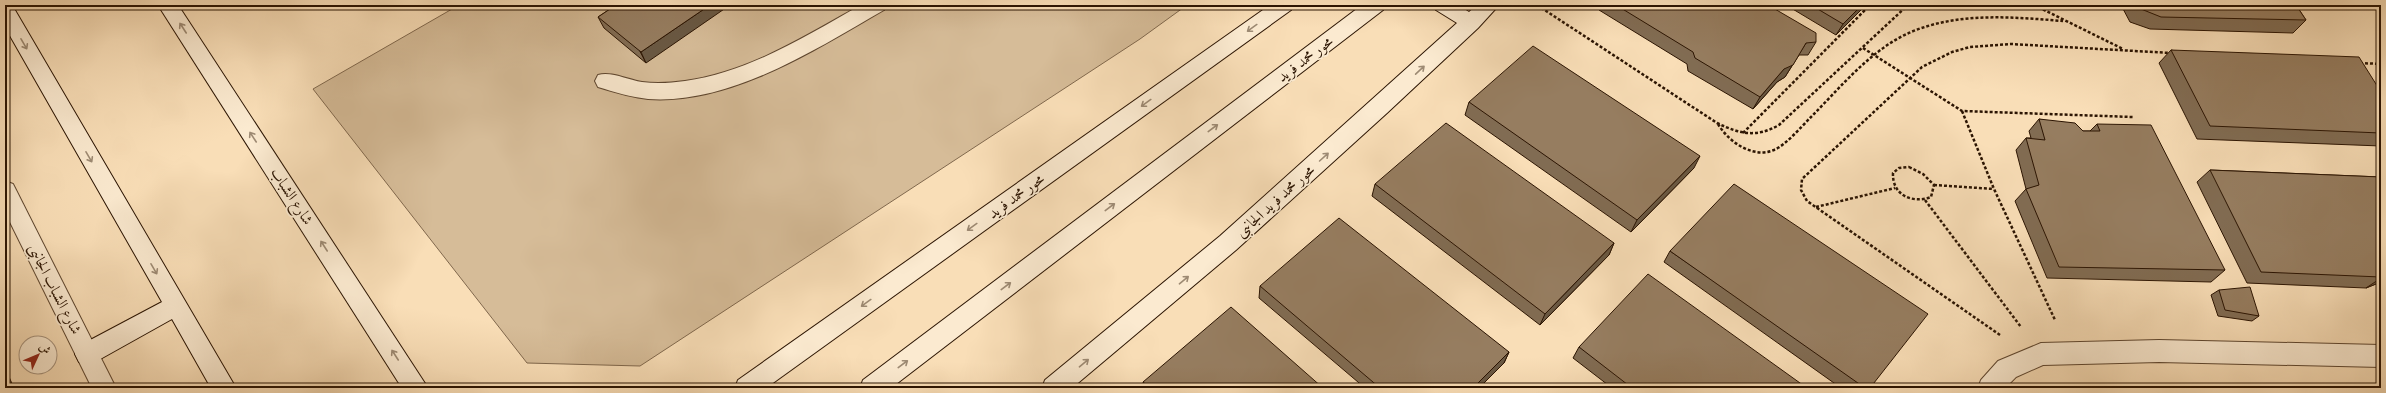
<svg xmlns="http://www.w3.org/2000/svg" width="2386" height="393" viewBox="0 0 2386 393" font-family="'IM FELL Double Pica',Amiri,serif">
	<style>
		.green { fill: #d6bc98; stroke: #80684d }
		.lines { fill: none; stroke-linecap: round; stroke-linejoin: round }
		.lane-casing { stroke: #5e462f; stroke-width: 2 }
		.street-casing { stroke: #5e462f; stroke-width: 2 }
		.secondary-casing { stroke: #2b1402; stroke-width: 2 }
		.path { stroke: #2b1402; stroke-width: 2.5; stroke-dasharray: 3 2; stroke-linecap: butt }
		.lane { fill: #fbead0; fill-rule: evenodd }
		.street { fill: #fbead0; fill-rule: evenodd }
		.secondary { fill: #fbead0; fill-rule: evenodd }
		.wall { fill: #816c53; stroke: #2b1402 }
		.shaded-wall { fill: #695843; stroke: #2b1402 }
		.building { fill: #967d60; stroke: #2b1402 }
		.oneway { stroke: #9d8a73 }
		.labels { text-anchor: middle; stroke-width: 3.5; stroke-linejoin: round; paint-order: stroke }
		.street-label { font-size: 15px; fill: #2b1402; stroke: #fbead0 }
	</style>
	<rect width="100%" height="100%" fill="#f9deb7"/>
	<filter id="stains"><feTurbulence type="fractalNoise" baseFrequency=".005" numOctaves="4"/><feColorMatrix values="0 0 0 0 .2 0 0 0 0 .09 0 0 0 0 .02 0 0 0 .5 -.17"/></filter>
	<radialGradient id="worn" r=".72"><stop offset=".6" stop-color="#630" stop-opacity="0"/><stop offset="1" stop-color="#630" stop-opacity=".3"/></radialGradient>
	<!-- green -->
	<path class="green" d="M459,5H1187L1140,39L640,366L527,363L313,89Z"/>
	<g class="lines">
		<!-- lane casing -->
		<g class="lane-casing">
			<path id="lane" d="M861,5H887L884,10C816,49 730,105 648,99C631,97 614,92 598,87L595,81L598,75C611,71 628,80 642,82C656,84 671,83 685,81C749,72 806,36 861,5Z"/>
		</g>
		<!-- street casing -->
		<g class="street-casing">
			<g id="street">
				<path d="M5,181L13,184L116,388H92L5,212Z"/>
				<path d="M2159,340L2381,345V367L2159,362L2043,365L2016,377L2005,388H1978L1981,380L1998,361L2041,343Z"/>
			</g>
		</g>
		<!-- secondary casing -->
		<g class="secondary-casing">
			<g id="secondary">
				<path d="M5,5H12L236,388H211L172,319L95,362L87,365L79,362L75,354L79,346L162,302L5,27Z"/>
				<path d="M158,5H178L428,388H402Z"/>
				<path d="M1270,5H1294L1291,10L766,388H735L738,380Z"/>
				<path d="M1362,5H1386L1383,10L891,388H860L863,380Z"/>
				<path d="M1433,5H1458L1469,12L1477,5H1499L1478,28L1387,113L1236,250L1072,388H1042L1045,380L1220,236L1457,23L1436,10Z"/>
			</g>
		</g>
		<!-- path -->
		<g class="path">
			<path d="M1537,5L1717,123C1740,134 1756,138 1779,125L1908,5"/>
			<path d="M2034,5L2123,49"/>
			<path d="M1863,48L1962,111L2133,117"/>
			<path d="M2360,63L2381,64"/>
			<path d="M1962,111L1994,189L2055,320"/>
			<path d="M1718,124C1728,141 1752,159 1774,150C1787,144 1800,128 1810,118C1840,88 1871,49 1911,32C1959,12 2012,17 2063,21"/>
			<path d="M1743,133L1870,5"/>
			<path d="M1909,167L1923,174L1934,185L1931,197C1912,204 1892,195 1893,173L1899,168Z"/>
			<path d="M1934,185L1994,189"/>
			<path d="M1925,200L2021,327"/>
			<path d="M1816,207L1895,188"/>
			<path d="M2000,335L1807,201L1801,190L1802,179L1922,67L1952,52L1970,47L2011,44L2171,53"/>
		</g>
		<!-- lane -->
		<use href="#lane" class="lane"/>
		<!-- street -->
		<use href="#street" class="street"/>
		<!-- secondary -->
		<use href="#secondary" class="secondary"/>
	</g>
	<!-- wall -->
	<g class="wall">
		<path d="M616,5L646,63L604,28L598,17Z"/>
		<path d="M1599,5H1768L1816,42L1808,55H1799L1785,77L1777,82L1753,109L1688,71L1687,64L1599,10Z"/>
		<path d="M1786,5H1866L1836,35Z"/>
		<path d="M2121,5H2296L2306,20L2293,33L2150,29L2130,22Z"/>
		<path d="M2171,50L2381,92V146L2197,139L2159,63Z"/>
		<path d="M1469,102L1694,168L1631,232L1465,115Z"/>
		<path d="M2039,119L2083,131H2090L2097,124L2225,270L2211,282L2047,278L2015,201L2026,189L2016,150L2026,138H2031L2029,131Z"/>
		<path d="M2210,170L2381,177V282L2366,288L2247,283L2197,182Z"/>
		<path d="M1375,184L1614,243L1609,255L1540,325L1372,196Z"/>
		<path d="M1670,251L1870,388H1841L1664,262Z"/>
		<path d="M1260,286L1509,352L1504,363L1479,388H1365L1259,298Z"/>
		<path d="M2219,290L2259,316L2252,321L2218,316L2211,295Z"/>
		<path d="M1579,347L1807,388H1612L1573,358Z"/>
		<path d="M1143,382L1323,388H1144Z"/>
	</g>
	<!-- shaded-wall -->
	<g class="shaded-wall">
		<path d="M710,5H730L646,63L641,52Z"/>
		<path d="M1862,5H1866L1836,35L1843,24Z"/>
		<path d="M1806,43L1785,77L1777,82L1753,109L1760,97Z"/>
		<path d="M1700,156L1694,168L1631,232L1637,220Z"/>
		<path d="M1614,243L1609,255L1540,325L1545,314Z"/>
		<path d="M2381,278V282L2366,288Z"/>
		<path d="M1509,352L1504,363L1479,388H1473Z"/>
		<path d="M5,368L14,388H5Z"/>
	</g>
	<!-- building -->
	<g class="building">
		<path d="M616,5H710L641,52L598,17Z"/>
		<path d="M1616,5H1768L1816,33V42L1806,43L1793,65L1784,69L1760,97L1695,58L1693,52Z"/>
		<path d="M1811,5H1862L1843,24Z"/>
		<path d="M2139,5H2296L2306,20L2161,17L2141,9Z"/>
		<path d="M1533,46L1700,156L1637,220L1469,102Z"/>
		<path d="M2171,50L2359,57L2381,92V133L2210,126Z"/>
		<path d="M2039,119L2075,123L2083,131H2100L2097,124L2151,125L2225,270L2059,267L2026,189L2039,185L2026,138L2045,140Z"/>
		<path d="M1446,123L1614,243L1545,314L1375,184Z"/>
		<path d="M2210,170L2381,177V277L2261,272Z"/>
		<path d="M1734,184L1928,314L1870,388H1865L1670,251Z"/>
		<path d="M1339,218L1509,352L1473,388H1380L1260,286Z"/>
		<path d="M1648,274L1807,388H1632L1579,347Z"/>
		<path d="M2250,287L2259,316L2225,310L2219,290Z"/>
		<path d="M1231,307L1323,388H1150L1143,382Z"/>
	</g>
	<!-- one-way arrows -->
	<defs><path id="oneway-shaft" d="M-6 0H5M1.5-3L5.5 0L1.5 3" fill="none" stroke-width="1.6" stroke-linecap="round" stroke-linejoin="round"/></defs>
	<g class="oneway">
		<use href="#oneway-shaft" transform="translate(183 28) rotate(-123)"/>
		<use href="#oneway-shaft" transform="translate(1252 28) rotate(144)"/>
		<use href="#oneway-shaft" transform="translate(24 44) rotate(60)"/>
		<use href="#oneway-shaft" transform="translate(1420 70) rotate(-43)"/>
		<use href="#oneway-shaft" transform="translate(1146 103) rotate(144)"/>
		<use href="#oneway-shaft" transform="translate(1213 128) rotate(-37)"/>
		<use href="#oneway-shaft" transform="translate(253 137) rotate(-123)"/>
		<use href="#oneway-shaft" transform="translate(89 157) rotate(60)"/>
		<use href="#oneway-shaft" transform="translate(1324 157) rotate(-42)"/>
		<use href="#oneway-shaft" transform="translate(1110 207) rotate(-37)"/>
		<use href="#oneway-shaft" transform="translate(972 227) rotate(144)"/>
		<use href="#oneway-shaft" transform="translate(324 246) rotate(-123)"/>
		<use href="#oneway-shaft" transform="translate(154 269) rotate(60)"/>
		<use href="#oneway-shaft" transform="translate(1184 280) rotate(-40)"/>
		<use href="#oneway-shaft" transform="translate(1006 286) rotate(-37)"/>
		<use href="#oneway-shaft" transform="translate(866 303) rotate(144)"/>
		<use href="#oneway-shaft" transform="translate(395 355) rotate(-123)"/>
		<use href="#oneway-shaft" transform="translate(1084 363) rotate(-40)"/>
		<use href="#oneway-shaft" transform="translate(903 364) rotate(-37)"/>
	</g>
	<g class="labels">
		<!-- street labels -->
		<g class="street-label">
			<text transform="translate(1305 59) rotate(-37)" y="5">محور محمد فريد</text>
			<text transform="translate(292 196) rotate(57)" y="5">شارع الشباب</text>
			<text transform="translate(1016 196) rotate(-36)" y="5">محور محمد فريد</text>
			<text transform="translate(1275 201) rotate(-42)" y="5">محور محمد فريد الجانبى</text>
			<text transform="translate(55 289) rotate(63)" y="5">شارع الشباب الجانبى</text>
		</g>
	</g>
	<!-- margin -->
	<rect width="2386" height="393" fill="none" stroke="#f9deb7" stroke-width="20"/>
	<rect x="6" y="6" width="2374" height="381" fill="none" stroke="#2b1402" stroke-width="2"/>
	<rect x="10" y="10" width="2366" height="373" fill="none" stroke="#2b1402"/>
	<!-- north arrow -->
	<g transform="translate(38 355) rotate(46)"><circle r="19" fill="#fbead0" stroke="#a8947e"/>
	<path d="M0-3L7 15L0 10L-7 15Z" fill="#8f2418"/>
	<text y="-6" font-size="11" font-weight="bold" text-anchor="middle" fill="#2b1402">ش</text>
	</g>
	<rect width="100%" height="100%" filter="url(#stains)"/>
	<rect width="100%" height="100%" fill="url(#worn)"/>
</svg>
